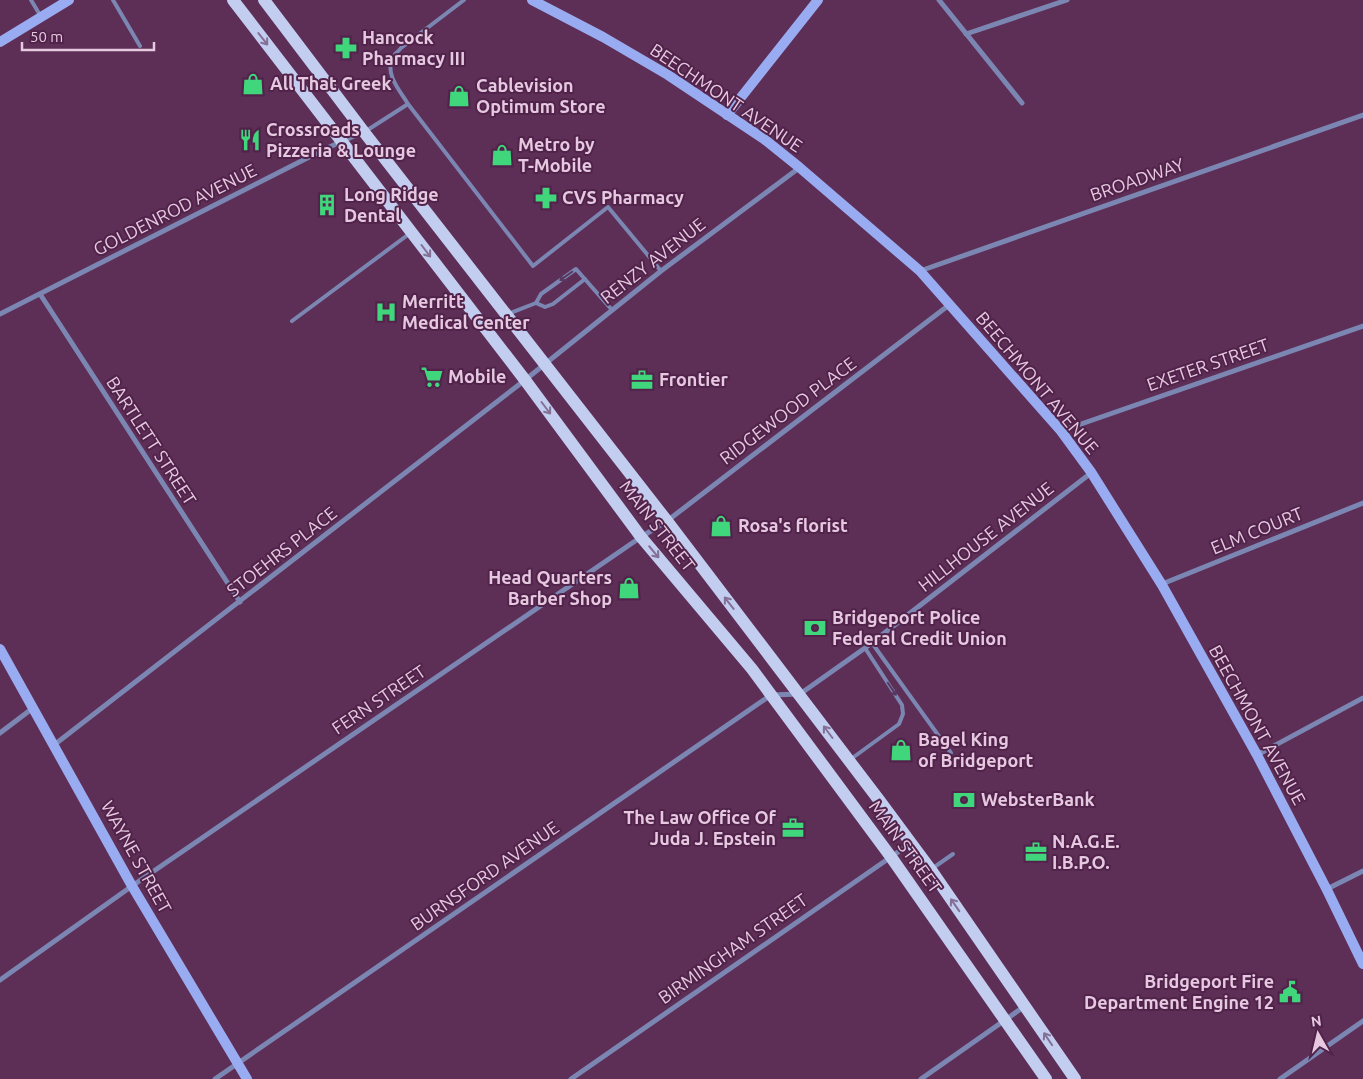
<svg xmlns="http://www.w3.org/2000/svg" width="1363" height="1079" viewBox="0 0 1363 1079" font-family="Ubuntu,sans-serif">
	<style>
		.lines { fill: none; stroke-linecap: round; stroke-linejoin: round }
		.lane { stroke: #7b87b2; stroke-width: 4 }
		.street { stroke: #7b87b2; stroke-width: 5 }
		.secondary { stroke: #9aacf1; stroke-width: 10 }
		.primary { stroke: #c2cdf0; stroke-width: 12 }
		.oneway { stroke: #846f95 }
		.oneway2 { stroke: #593760 }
		.labels { text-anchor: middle; stroke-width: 4; stroke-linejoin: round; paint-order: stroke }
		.poi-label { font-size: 18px; font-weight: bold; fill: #e6c9e0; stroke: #51234b; text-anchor: start }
		.street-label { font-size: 18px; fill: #e6c9e0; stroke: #51234b }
	</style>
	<rect width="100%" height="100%" fill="#5d2e56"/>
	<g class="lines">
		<!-- lane -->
		<g class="lane">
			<path d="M31,0L40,15"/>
			<path d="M113,0L140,46"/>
			<path d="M408,104C400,91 384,73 393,57C394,54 399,51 401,48L464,0"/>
			<path d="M366,131L408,104L533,266L608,207L661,271"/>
			<path d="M536,303L545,307L553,304L585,279"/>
			<path d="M508,314L536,303L541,294L576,269L612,310"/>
			<path d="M292,321L409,234"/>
			<path d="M872,643L951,753"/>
			<path d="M851,759L899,724L903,714L902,705L865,648"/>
			<path d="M933,868L953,854"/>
		</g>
		<!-- street -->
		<g class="street">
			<path d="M939,0L1022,103"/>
			<path d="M966,34L1067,0"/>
			<path d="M920,271L1363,115"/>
			<path d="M40,294L240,602"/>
			<path d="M0,314L325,149L363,132"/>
			<path d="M1061,431L1363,326"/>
			<path d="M1162,584L1363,503"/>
			<path d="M0,733L33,708"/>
			<path d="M54,745L525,380L661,271L799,168"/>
			<path d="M1257,755L1363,698"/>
			<path d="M1327,889L1363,871"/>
			<path d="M0,980L132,886L641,537L667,521L949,305"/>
			<path d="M215,1079L771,695L800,694L865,648L1091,473"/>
			<path d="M571,1079L911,843"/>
			<path d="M921,1079L1025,1006"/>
			<path d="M1280,1079L1363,1021"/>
		</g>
		<!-- secondary -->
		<g class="secondary">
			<path d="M532,0L603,37L668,75L764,139L799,167L920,271L1061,431L1091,472L1162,585L1257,755L1327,890L1363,964"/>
			<path d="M0,42L69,0"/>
			<path d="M727,115L818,0"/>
			<path d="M0,649L132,886L247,1079"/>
		</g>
		<!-- primary -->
		<g class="primary">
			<path d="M233,0L525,380L641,537L752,669L783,711L891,857L1046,1079"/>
			<path d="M264,0L364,132L667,521L879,800L931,870L1075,1079"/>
		</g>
	</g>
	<!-- one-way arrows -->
	<defs><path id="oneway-shaft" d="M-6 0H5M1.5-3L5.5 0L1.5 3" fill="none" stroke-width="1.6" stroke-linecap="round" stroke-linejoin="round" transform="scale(1.25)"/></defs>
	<g class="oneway">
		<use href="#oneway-shaft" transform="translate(263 39) rotate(52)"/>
		<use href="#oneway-shaft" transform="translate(426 251) rotate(53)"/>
		<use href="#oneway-shaft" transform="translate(546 408) rotate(53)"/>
		<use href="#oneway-shaft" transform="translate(654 552) rotate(50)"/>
		<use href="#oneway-shaft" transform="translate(729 603) rotate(-128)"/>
		<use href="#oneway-shaft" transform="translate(828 732) rotate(-127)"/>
		<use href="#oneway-shaft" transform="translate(955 905) rotate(-125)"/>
		<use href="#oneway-shaft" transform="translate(1048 1039) rotate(-124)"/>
	</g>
	<g class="oneway2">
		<use href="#oneway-shaft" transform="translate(566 276) rotate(145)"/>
		<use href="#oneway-shaft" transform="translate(892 689) rotate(56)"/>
	</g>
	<!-- icons -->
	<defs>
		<g id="pharmacy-bare" transform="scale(1.725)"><path d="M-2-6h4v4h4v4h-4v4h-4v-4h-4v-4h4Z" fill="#40d77c" stroke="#51234b" stroke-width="2.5" paint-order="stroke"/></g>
		<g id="shop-bare" transform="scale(1.725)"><path d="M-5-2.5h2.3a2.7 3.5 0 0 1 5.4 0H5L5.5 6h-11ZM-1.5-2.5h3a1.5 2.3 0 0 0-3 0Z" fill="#40d77c" stroke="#51234b" stroke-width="2.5" paint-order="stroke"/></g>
		<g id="restaurant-bare" transform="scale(1.725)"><path d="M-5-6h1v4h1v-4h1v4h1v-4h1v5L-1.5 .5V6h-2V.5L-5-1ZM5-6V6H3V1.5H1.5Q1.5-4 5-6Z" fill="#40d77c" stroke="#51234b" stroke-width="2.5" paint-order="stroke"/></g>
		<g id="building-bare" transform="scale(1.725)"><path d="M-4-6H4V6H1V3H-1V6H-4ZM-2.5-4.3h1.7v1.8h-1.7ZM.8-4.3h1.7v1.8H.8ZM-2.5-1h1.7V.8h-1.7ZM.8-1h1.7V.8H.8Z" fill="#40d77c" stroke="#51234b" stroke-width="2.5" paint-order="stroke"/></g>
		<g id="hospital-bare" transform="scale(1.725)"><path d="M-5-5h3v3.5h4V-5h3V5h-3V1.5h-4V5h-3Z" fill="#40d77c" stroke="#51234b" stroke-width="2.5" paint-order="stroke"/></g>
		<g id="supermarket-bare" transform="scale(1.725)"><path d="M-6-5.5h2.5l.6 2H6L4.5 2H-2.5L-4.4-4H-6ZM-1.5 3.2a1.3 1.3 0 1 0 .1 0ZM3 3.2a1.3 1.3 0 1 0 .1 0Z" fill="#40d77c" stroke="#51234b" stroke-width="2.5" paint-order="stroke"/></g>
		<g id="office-bare" transform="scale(1.725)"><path d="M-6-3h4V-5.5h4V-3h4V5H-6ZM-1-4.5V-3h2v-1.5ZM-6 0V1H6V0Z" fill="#40d77c" stroke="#51234b" stroke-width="2.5" paint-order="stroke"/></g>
		<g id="bank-bare" transform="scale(1.725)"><path d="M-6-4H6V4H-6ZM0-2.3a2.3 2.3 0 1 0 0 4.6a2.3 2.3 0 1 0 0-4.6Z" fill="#40d77c" stroke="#51234b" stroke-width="2.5" paint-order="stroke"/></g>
		<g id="civic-bare" transform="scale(1.725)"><path d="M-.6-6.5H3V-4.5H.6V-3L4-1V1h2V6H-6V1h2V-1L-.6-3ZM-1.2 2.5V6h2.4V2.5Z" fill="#40d77c" stroke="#51234b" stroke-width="2.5" paint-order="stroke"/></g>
	</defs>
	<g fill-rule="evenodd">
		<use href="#pharmacy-bare" x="346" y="48"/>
		<use href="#shop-bare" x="253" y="84"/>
		<use href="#shop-bare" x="459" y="96"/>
		<use href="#restaurant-bare" x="250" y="140"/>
		<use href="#shop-bare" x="502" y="155"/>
		<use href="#pharmacy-bare" x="546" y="198"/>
		<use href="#building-bare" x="327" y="205"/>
		<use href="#hospital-bare" x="386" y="312"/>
		<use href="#supermarket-bare" x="432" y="377"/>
		<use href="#office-bare" x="642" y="380"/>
		<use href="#shop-bare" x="721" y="526"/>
		<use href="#shop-bare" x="629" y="588"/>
		<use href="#bank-bare" x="815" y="628"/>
		<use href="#shop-bare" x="901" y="750"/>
		<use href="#bank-bare" x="964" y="800"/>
		<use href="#office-bare" x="793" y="828"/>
		<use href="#office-bare" x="1036" y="852"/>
		<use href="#civic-bare" x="1290" y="992"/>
	</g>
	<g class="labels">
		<!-- poi labels -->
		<g class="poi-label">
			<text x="362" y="44">Hancock<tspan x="362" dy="21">Pharmacy III</tspan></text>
			<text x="270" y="90">All That Greek</text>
			<text x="476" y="92">Cablevision<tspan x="476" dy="21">Optimum Store</tspan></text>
			<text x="266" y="136">Crossroads<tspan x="266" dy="21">Pizzeria &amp; Lounge</tspan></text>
			<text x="518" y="151">Metro by<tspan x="518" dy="21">T-Mobile</tspan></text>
			<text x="344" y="201">Long Ridge<tspan x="344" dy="21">Dental</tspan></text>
			<text x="562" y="204">CVS Pharmacy</text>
			<text x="402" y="308">Merritt<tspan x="402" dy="21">Medical Center</tspan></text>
			<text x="448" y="383">Mobile</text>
			<text x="659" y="386">Frontier</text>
			<text x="738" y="532">Rosa's florist</text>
			<text x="612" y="584" text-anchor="end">Head Quarters<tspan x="612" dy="21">Barber Shop</tspan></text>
			<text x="832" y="624">Bridgeport Police<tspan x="832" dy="21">Federal Credit Union</tspan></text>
			<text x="918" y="746">Bagel King<tspan x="918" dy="21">of Bridgeport</tspan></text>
			<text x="981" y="806">WebsterBank</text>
			<text x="776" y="824" text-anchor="end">The Law Office Of<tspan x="776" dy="21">Juda J. Epstein</tspan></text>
			<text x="1052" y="848">N.A.G.E.<tspan x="1052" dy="21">I.B.P.O.</tspan></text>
			<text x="1274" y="988" text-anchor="end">Bridgeport Fire<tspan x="1274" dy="21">Department Engine 12</tspan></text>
		</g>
		<!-- street labels -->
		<g class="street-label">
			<text transform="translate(726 98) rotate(34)" y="6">BEECHMONT AVENUE</text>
			<text transform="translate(1137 180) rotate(-19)" y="6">BROADWAY</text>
			<text transform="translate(175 210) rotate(-27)" y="6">GOLDENROD AVENUE</text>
			<text transform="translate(653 261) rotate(-38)" y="6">RENZY AVENUE</text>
			<text transform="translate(1208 365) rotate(-19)" y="6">EXETER STREET</text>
			<text transform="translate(1037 383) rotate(50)" y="6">BEECHMONT AVENUE</text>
			<text transform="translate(788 411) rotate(-37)" y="6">RIDGEWOOD PLACE</text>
			<text transform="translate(151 441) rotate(57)" y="6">BARTLETT STREET</text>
			<text transform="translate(657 526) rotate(52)" y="6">MAIN STREET</text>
			<text transform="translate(1257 531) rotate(-22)" y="6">ELM COURT</text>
			<text transform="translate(986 537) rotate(-38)" y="6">HILLHOUSE AVENUE</text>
			<text transform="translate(282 552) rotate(-38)" y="6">STOEHRS PLACE</text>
			<text transform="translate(379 700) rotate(-34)" y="6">FERN STREET</text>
			<text transform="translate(1257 725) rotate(61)" y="6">BEECHMONT AVENUE</text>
			<text transform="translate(905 847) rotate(54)" y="6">MAIN STREET</text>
			<text transform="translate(136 857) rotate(61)" y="6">WAYNE STREET</text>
			<text transform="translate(485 876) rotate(-35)" y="6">BURNSFORD AVENUE</text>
			<text transform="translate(733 949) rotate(-35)" y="6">BIRMINGHAM STREET</text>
		</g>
	</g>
	<!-- north arrow -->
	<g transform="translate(1318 1034) rotate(352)" stroke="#51234b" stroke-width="4" paint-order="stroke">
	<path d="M0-4L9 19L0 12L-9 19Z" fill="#e6c9e0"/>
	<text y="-8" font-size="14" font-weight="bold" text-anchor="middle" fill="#e6c9e0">N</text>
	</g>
	<!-- scale -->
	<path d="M22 42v8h132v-8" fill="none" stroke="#e6c9e0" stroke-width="2.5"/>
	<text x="30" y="42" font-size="15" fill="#e6c9e0" stroke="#51234b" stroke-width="4" paint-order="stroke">50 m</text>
</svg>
